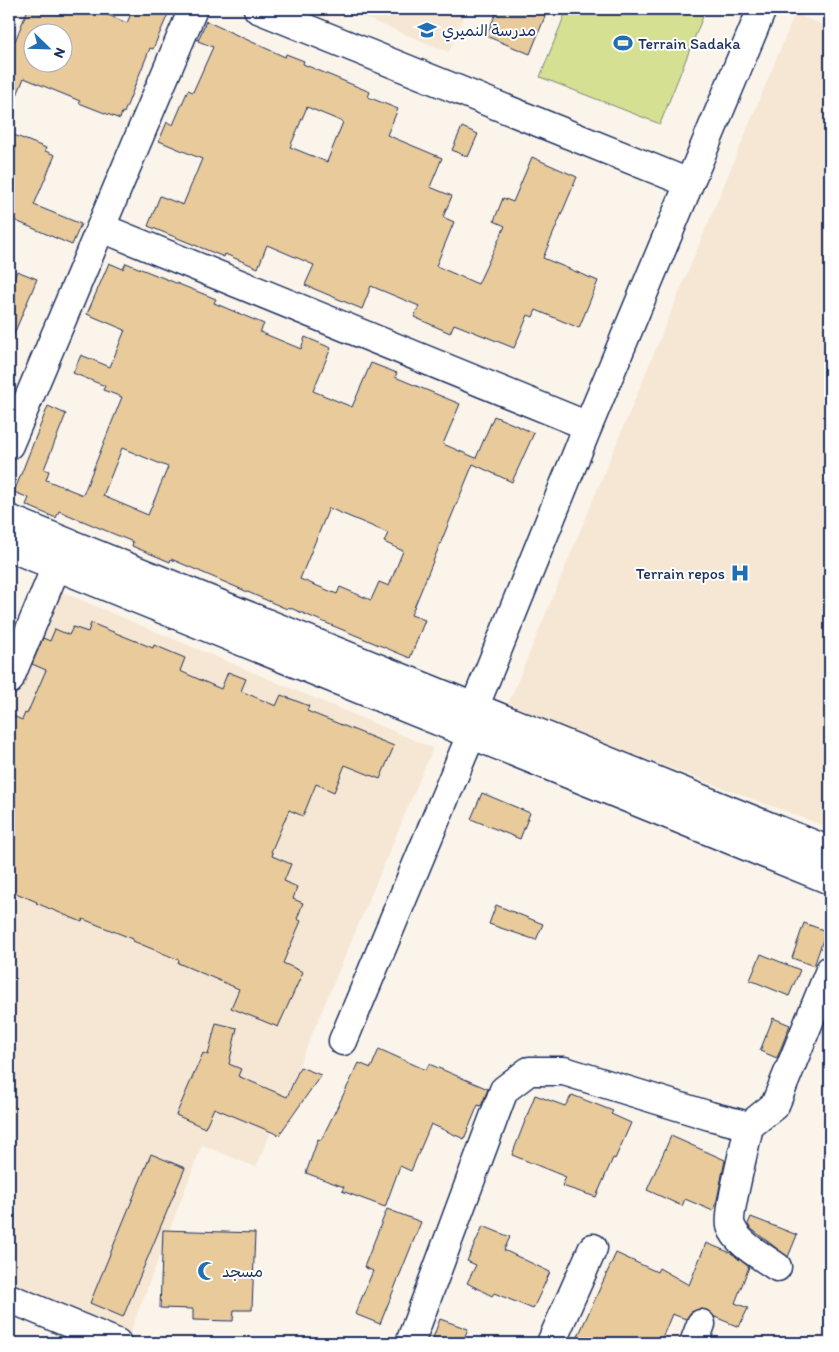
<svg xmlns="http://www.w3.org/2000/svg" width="839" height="1352" viewBox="0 0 839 1352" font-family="Itim,'Playpen Sans Arabic',sans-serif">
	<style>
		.built { fill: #f5e7d3 }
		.green { fill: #d5e093; stroke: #788878 }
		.building { fill: #e8ca9b; stroke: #1b2f5e; fill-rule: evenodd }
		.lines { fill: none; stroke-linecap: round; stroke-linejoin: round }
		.minor-casing { stroke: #1b2f5e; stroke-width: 31 }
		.minor { stroke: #fff; stroke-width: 28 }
		.labels { text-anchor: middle; stroke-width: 4; stroke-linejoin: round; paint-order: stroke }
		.poi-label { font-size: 16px; fill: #1b2f5e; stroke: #fff; text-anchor: start }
	</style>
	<rect width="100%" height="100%" fill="#faf4eb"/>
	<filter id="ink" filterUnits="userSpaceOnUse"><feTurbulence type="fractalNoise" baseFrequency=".02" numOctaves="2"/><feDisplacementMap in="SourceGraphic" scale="10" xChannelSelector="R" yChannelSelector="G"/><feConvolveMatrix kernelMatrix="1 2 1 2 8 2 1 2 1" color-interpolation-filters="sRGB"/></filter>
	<g filter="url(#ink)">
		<!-- built -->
		<g class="built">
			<path d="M343,9H467L449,52Z"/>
			<path d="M795,14L830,28V828L507,707Z"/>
			<path d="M57,590L433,748L256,1167L202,1145L130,1333L9,1283V705Z"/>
		</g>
		<!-- green -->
		<path class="green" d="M567,9H706L660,124L540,77Z"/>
		<!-- building -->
		<g class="building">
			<path d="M28,9H94L127,23L133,9H156L168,14L153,49L150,48L124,113L122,112L120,119L79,103L80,101L24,78L9,115V39L15,41ZM32,32H62V62H32Z"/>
			<path d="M498,9H548L530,54L486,36Z"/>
			<path d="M206,21L285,57L286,54L304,61L303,64L370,92L368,97L398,109L387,135L442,158L430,187L452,196L443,217L454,222L436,266L478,284L505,226L494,221L503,198L513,202L532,157L577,177L543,258L598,281L579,328L536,310L533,317L528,315L514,348L454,324L450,333L414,317L419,306L371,286L362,309L305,285L314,265L267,245L258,268L225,254L224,257L148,226L160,196L183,205L202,159L159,141L167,122L173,125L188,90L193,92L213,47L198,41ZM307,107L343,122L327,162L290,147Z"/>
			<path d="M462,127L478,134L468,157L452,150Z"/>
			<path d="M9,133L46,148L45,151L55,155L34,205L81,224L72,245L9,218Z"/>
			<path d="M109,263L123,269L126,263L216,299L214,303L264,324L260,332L301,349L305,337L331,348L313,391L352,407L371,363L397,373L395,377L460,404L443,444L476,458L494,416L534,433L512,482L473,464L411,615L425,620L410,658L288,607L287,609L171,559L170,562L132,546L133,542L59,511L56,518L26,505L29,498L14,492L48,406L66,414L44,469L49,471L46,480L83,495L122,397L103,390L105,386L73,373L81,355L110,367L125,330L87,314ZM122,448L168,467L148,515L103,496ZM329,508L388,533L384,542L403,551L389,586L379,582L371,600L340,587L337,594L300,579Z"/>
			<path d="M17,271L37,279L9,346V291Z"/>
			<path d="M91,623L153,648L154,645L185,658L180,671L221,689L228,672L246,679L241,691L276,706L281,695L309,706L307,711L394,746L380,779L345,765L334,792L316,784L303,816L289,810L271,852L273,853L272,856L291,864L284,881L297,887L293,899L303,903L297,919L301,921L283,963L303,972L278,1027L231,1008L239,989L178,963L179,960L133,941V939L83,919L82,922L36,903L37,902L9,890V714L22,720L25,713L27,714L46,670L32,664L43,638L50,641L55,629L69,635L73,627L88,632Z"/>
			<path d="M482,793L530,813L520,839L471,819Z"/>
			<path d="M496,905L543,924L536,940L489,924Z"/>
			<path d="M804,923L826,931L814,966L792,958Z"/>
			<path d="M761,954L800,970L789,996L750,980Z"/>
			<path d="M773,1018L790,1025L777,1058L760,1051Z"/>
			<path d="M216,1023L237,1028L229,1064L241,1069L238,1076L287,1097L300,1067L321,1075L279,1135L214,1108L205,1128L176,1115L203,1053L208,1055Z"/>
			<path d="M379,1049L426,1070L429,1064L488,1089L481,1106L478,1105L464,1139L431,1124L411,1171L400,1166L385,1207L342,1191L344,1187L306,1173L318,1139L321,1140L359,1063L371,1068Z"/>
			<path d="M535,1095L565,1106L572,1095L613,1111L611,1114L631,1123L615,1159L613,1158L596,1197L562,1186L566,1177L512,1155Z"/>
			<path d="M671,1136L725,1160L717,1200L713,1211L685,1199L682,1206L647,1190Z"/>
			<path d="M151,1154L185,1168L123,1317L90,1303Z"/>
			<path d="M387,1209L421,1222L380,1324L355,1314L373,1271L364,1267Z"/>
			<path d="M751,1217L797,1235L788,1257L750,1228L748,1224Z"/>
			<path d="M483,1226L510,1237L504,1250L550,1272L533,1309L494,1293L492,1296L467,1283L476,1265L467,1261Z"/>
			<path d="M163,1230L255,1233L252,1310H234L233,1321L193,1320V1309L160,1308Z"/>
			<path d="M706,1243L731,1253L749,1267L735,1303L748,1308L739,1327L715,1317L707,1310L699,1309L691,1312L686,1319L672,1314L660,1343H575L616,1253L657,1272L659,1268L689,1285Z"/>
			<path d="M440,1319L468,1329L462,1343H431Z"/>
		</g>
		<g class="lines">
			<!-- minor casing -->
			<g class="minor-casing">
				<g id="minor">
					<path d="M258,9L689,183"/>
					<path d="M102,228L588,426"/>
					<path d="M9,445L193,9"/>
					<path d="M9,519L830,851"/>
					<path d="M9,547L830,880"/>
					<path d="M9,680L56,567"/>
					<path d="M474,708L588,426L762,9"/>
					<path d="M343,1041L471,735"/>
					<path d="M749,1126C746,1142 727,1215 731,1226C737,1244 762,1256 777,1267"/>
					<path d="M9,1298L117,1343"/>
					<path d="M410,1343L504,1090L529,1071H564L710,1116L749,1126L775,1105L830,970"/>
					<path d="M551,1343L593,1248"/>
					<path d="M694,1343L701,1324"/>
				</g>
			</g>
			<!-- minor -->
			<use href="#minor" class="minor"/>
		</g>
	</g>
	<!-- icons -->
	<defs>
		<g id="school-bare" transform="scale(1.5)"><path d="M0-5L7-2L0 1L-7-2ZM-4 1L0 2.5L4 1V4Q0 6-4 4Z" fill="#1f6fb2" stroke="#fff" stroke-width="2.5" paint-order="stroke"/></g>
		<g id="stadium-bare" transform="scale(1.5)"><path d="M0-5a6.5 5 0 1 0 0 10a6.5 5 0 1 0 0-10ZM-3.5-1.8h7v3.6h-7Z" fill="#1f6fb2" stroke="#fff" stroke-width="2.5" paint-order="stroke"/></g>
		<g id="hospital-bare" transform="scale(1.5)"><path d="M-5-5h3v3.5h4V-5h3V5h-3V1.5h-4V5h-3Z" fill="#1f6fb2" stroke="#fff" stroke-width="2.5" paint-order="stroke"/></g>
		<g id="mosque-bare" transform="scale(1.5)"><path d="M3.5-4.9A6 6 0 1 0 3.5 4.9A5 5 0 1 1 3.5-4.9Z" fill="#1f6fb2" stroke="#fff" stroke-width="2.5" paint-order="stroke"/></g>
	</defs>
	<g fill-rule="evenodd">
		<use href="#school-bare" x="427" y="30"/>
		<use href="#stadium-bare" x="623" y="43"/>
		<use href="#hospital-bare" x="740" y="573"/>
		<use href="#mosque-bare" x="207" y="1271"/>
	</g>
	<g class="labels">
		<!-- poi labels -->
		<g class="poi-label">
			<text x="442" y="36">مدرسة النميري</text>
			<text x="638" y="49">Terrain Sadaka</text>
			<text x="725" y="579" text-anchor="end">Terrain repos</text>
			<text x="222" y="1277">مسجد</text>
		</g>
	</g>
	<!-- margin -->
	<rect width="839" height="1352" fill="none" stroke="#fff" stroke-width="30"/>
	<rect x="15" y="15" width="809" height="1322" fill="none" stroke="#1b2f5e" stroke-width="2" filter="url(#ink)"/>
	<!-- north arrow -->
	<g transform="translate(48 48) rotate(113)"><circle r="24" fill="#ffffff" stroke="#a4acbf"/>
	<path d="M0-4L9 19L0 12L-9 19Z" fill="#1f6fb2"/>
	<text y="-8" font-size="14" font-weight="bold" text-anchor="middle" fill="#1b2f5e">N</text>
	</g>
</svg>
